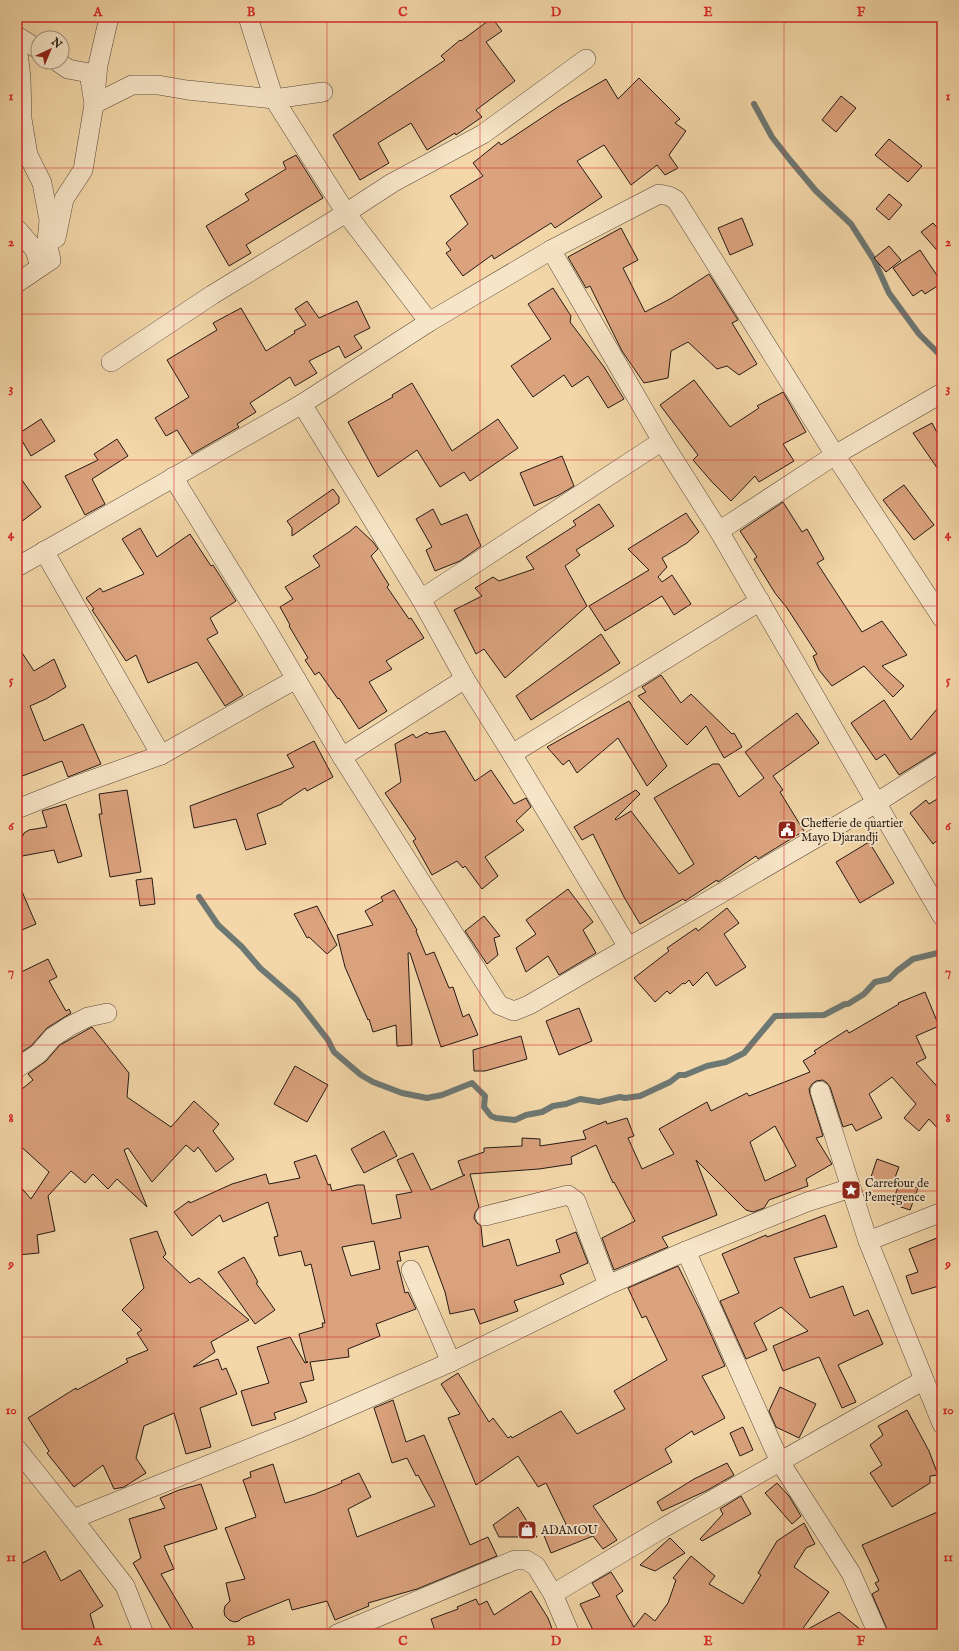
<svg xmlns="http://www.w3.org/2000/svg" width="959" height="1651" viewBox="0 0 959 1651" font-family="'IM FELL English',serif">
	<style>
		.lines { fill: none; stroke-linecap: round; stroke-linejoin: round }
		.stream { stroke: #6e7873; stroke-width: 6 }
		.building { fill: #daa27d; stroke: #251a15; fill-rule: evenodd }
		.minor-casing { stroke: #58493a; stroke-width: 20 }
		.minor { stroke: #f7e5c7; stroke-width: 19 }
		.grid { fill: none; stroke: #d62828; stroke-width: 1; stroke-opacity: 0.55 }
		.labels { text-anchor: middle; stroke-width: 4; stroke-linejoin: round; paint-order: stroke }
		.poi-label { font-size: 12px; fill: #251a15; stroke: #f7e5c7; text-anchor: start }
		.neatline { fill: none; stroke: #d62828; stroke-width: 1.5 }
		.grid-label { font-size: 13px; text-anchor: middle; font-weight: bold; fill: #d62828 }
	</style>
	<rect width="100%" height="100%" fill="#f3d7a9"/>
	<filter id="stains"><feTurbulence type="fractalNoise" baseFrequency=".005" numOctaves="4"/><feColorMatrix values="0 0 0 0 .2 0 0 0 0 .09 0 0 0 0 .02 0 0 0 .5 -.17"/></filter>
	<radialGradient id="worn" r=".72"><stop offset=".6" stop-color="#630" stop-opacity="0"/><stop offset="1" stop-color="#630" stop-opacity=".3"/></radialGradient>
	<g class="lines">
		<!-- stream -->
		<g class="stream">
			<path d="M754,104L772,137L790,160L816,191L851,224L874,260L889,293L919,334L942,357"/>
			<path d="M199,897L218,925L242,947L260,968L297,1000L328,1040L334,1052L361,1075L373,1082L402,1093L427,1098L442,1095L472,1083L485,1096L484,1107L491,1116L496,1118L515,1120L526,1115L542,1112L553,1106L566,1104L580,1099L599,1102L620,1097L625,1098L640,1096L670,1082L679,1075H685L707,1066L726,1062L744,1053L775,1016L824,1015L845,1004H848L864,994L875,982L889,979L897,971L913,959L942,952"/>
		</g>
	</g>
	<!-- building -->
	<g class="building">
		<path d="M492,18L502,31L486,42L515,81L476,110L482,117L456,135L455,133L427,150L411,123L378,143L389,163L360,180L333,135L445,60L441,56L460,40L461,41Z"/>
		<path d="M639,78L680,119L675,123L686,131L669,155L678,168L665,175L657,165L631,185L604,145L577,161L602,197L555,228L551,223L494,259L492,255L463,276L446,253L451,250L446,243L468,224L450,196L483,176L473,163L499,142L501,145L561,105L606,79L618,99Z"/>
		<path d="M841,96L856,108L836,132L822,120Z"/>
		<path d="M889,139L922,166L908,182L875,155Z"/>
		<path d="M296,155L323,198L246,245L251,253L229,266L206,226L249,200L245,194L286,169L283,162Z"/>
		<path d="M889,194L902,205L889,220L876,209Z"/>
		<path d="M742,218L753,245L730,255L718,228Z"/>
		<path d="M933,223L942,233V256L921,232Z"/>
		<path d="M621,228L638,260L623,268L645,312L670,299L709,274L738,320L732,323L757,364L739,375L727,366L717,369L688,342L671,351L668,378L644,383L622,351L590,286L586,288L568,257Z"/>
		<path d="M889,246L901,260L886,272L874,258Z"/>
		<path d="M920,250L942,283L925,294L922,290L913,296L893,268Z"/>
		<path d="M553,288L571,316L570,322L604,367L624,399L608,408L588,376L572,387L564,375L533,397L511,366L551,339L528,304Z"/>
		<path d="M307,301L319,318L357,301L370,328L354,336L362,348L345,358L339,346L309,361L317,373L295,386L290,377L250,403L256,412L237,424L239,427L192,454L177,430L166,436L155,418L189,397L167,360L217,330L213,323L241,308L266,351L295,333L294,331L306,325L295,309Z"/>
		<path d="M694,380L730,427L759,408L757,406L783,392L806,432L783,444L794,461L759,482L755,476L731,501L712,482L693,460L698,455L660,405Z"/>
		<path d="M412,383L452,451L498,419L518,448L470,481L464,472L440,487L417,450L378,477L348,422L393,397L392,395Z"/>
		<path d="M41,419L55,441L31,456L18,434Z"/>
		<path d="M932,423L942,442V475L913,433Z"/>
		<path d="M117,439L128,456L92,479L105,504L85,515L65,476L98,460L94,454Z"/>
		<path d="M562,456L574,486L559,495L534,506L520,473Z"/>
		<path d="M17,473L41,507L17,525Z"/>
		<path d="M904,485L934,525L914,540L883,500Z"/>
		<path d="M333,489L339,497V503L292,536V528L287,521Z"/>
		<path d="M783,502L802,532L807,529L824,559L817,563L862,632L882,621L907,655L882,666L904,686L893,697L864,666L832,686L819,670L813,656L817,654L787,608L775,593L754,559L757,557L740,531Z"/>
		<path d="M599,504L614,526L576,550L580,555L565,566L587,606L505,678L484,649L476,654L454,610L482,596L475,588L493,577L499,581L534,569L526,557L576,525L573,521Z"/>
		<path d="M433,509L441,525L467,514L481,546L460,561L435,571L426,550L432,547L416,519Z"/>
		<path d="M686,513L699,532L687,543L662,558L667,567L658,577L662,582L672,575L691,604L674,615L662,596L605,631L589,606L649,570L628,549Z"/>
		<path d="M356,526L373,542L378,549L371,556L389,585L387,587L409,619L411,618L424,638L386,661L392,669L369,682L387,711L359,729L339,698L338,699L319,672L315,675L305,660L308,658L289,626L290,625L280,607L293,599L285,587L320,566L313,556L349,532Z"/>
		<path d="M140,528L157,557L190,534L211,566L213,565L236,601L210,618L218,633L207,639L243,695L225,706L197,662L148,683L136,655L126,661L92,610L94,609L86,598L100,588L103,592L144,574L122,539Z"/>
		<path d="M601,634L620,663L531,720L516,696Z"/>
		<path d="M17,645L34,671L54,659L66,687L46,699L30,706L44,741L83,724L101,764L68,777L62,761L17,778Z"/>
		<path d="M661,675L681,703L691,694L732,734L734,733L742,747L724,758L706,726L687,745L638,696L646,692L642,687Z"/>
		<path d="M884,700L911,740L942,703V750L936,752L899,775L885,754L876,760L851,723Z"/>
		<path d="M629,701L667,766L647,786L618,738L577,773L569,760L563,765L547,747Z"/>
		<path d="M797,713L819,743L773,776L783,790L780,792L804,831L758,859L756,856L718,882L717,880L685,901L683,899L640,924L624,897L593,834L582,840L574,827L636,790L640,794L615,819L616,820L631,811L679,874L694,864L654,798L713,764H719L739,797L764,778L745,752Z"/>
		<path d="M445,731L475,781L491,770L514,804L526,798L531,807L516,821L524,830L485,857L498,876L482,889L465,866L463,868L457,861L432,875L413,841L416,839L385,793L401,782L395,744L413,734L416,738L427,732L429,734Z"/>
		<path d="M314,741L333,777L307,791L305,788L282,803V804L257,814L266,844L246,850L236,819L194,828L190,806L294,767L287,755Z"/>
		<path d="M127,790L141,872L110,877L99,814H102L99,794Z"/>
		<path d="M942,796V836L933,844L910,813L926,800L929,804Z"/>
		<path d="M66,804L82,856L58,863L54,850L17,857V848L24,833L29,830L47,827L42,811Z"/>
		<path d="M869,842L894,883L860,903L836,862Z"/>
		<path d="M152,878L155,904L140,906L136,880Z"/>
		<path d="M17,880L36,924L17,932Z"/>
		<path d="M568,889L593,922L583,930L596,953L559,975L548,956L526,972L516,948L536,934L526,920Z"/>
		<path d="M394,890L417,930L416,931L426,955L434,952L449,988L453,987L463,1017L469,1014L478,1035L441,1047L410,953H408L412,1045L397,1046L396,1025L373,1032L369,1019L368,1020L345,967L337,935L373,925L365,911L383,901L381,897Z"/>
		<path d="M317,906L337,945L327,954L309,937L307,938L294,914Z"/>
		<path d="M727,908L739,923L724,934L746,967L716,986L707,972L693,986L689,980L685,984L683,983L670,994L667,991L655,1002L634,978L669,951L667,948L696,928L698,931Z"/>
		<path d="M484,916L500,936L494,938L498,955L487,964L465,931Z"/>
		<path d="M48,959L57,977L49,981L66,1011L69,1009L71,1013L47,1028L31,1046L17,1055V974Z"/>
		<path d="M925,992L939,1026L916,1036L926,1058L916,1063L942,1092V1133L929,1119L919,1131L904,1118L916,1104L892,1077L869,1094L882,1118L856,1131L852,1124L843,1127L830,1087L827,1083L823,1080L816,1081L812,1084L809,1089L810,1094L823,1136L816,1138L832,1164L806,1179L808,1186L769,1200L764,1208L753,1212L746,1210L696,1160L717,1215L662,1237L668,1247L614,1270L602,1238L635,1221L614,1182L613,1183L596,1145L571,1157L572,1164L539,1169L470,1174L479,1207L475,1213L474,1218L477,1223L481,1226L483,1247L509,1239L517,1266L560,1252L556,1240L576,1232L588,1263L560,1275L564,1284L514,1301L518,1311L480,1324L474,1309L450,1314L445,1292L428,1246L399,1252L401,1261H397L405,1293L408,1292L416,1309L376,1324L380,1336L348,1349L349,1357L310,1362L314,1380L300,1383L307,1402L274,1413L276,1419L252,1426L241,1391L269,1383L257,1347L290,1337L305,1363L308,1362H306L299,1334L323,1327L322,1323H325L311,1264L305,1266L301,1251L279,1256L274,1237L278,1236L268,1202L223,1222L220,1215L192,1236L174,1212L189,1201L190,1203L232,1184L266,1174L269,1184L300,1178L294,1162L316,1155L328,1185L330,1184L332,1191L357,1185H364L372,1224L401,1218L396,1195L412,1192L397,1160L413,1153L431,1190L465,1175H463L458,1161L484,1152V1148L522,1146V1138L540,1139V1146L586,1139L583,1131L606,1121L607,1124L627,1118L634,1136L628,1138L642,1169L674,1154L659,1129L707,1102L711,1111L747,1093L749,1096L810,1072L803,1061L816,1053L814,1051L847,1030L849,1033L899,1004L898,1003ZM775,1126L796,1166L765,1181L750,1142ZM374,1241L380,1269L351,1276L342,1247Z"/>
		<path d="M579,1008L592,1041L559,1055L546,1021Z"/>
		<path d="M92,1027L129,1073L127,1097L171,1127L194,1101L219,1124L213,1131L234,1159L216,1172L198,1147L194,1152L186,1145L152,1182L128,1148L124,1150L147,1207L117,1179L108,1189L93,1174L85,1183L71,1171L48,1196L55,1231L37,1235L39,1253L17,1255V1183L31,1199L49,1172L17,1143V1093L33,1080L28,1074L46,1061L60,1045Z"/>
		<path d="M521,1036L527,1059L485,1071H474L473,1050Z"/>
		<path d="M295,1066L328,1085L307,1122L274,1104Z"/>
		<path d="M384,1131L397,1156L364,1173L351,1149Z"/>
		<path d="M877,1159L899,1167L891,1188L870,1180Z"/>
		<path d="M900,1181L918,1188L910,1210L892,1204Z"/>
		<path d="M825,1215L837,1247L794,1258L810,1298L843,1286L854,1316L868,1310L883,1344L838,1365L856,1402L842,1408L819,1357L783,1371L773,1346L808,1331L781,1307L754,1323L767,1350L746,1359L720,1301L739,1293L722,1254L766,1235L767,1237Z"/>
		<path d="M157,1231L166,1254L163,1257L190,1283L199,1278L249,1320L211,1342L215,1352L193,1367L218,1359L222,1370L226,1368L237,1394L200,1408L211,1447L186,1454L174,1413L144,1426L136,1458L146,1473L124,1487L114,1489L103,1465L74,1487L47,1453L49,1451L28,1418L76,1388L77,1390L128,1362L126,1359L148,1350L137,1333L142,1330L122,1310L144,1288L130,1239Z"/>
		<path d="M942,1236V1285L912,1294L906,1276L918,1272L909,1249Z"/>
		<path d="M244,1257L258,1282L256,1283L275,1310L255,1324L218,1272Z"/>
		<path d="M678,1266L700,1310L725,1366L702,1376L725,1418L694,1435L692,1431L665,1449L672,1462L593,1506L617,1540L603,1549L593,1536L551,1553L543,1533L566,1524L546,1483L538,1487L518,1456L476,1485L448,1418L460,1414L441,1384L458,1373L489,1422L493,1418L508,1438L511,1436L512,1438L561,1411L577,1434L625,1409L614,1391L667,1360L646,1316L642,1318L628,1288Z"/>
		<path d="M780,1387L816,1404L799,1438L776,1427L769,1411Z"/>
		<path d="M393,1400L406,1442L424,1435L470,1545L488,1537L497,1556L417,1589L368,1603L369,1606L335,1620L327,1601L292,1610L289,1599L242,1618L239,1621L234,1622L229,1620L225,1616L224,1611L225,1606L230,1601L226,1583L245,1579L225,1528L256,1517L243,1480L251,1477L250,1472L273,1464L285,1503L315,1494L342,1483L341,1481L359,1473L371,1497L348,1509L357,1537L435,1506L418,1475L416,1476L407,1458L392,1463L374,1408Z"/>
		<path d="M907,1410L929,1451L938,1475L930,1476V1483L892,1507L870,1473L882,1465L870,1445L883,1435L878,1426Z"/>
		<path d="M743,1427L753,1450L740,1456L730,1433Z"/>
		<path d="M727,1463L734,1475L706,1491L662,1511L657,1502L694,1479Z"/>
		<path d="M777,1483L789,1496L801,1516L792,1524L765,1493Z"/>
		<path d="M201,1484L217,1529L164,1546L174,1569L161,1574L193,1628L182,1634H174L133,1563L141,1558L129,1519L165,1508L160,1498L179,1490Z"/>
		<path d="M741,1496L751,1514L702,1541L700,1539L723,1514L720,1509Z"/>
		<path d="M518,1507L537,1537H499L493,1525Z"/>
		<path d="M942,1510V1634H889L872,1594L879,1590L875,1583L879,1581L862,1545Z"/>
		<path d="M804,1523L815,1544L806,1548L794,1567L829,1592L799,1634L839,1612L866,1634H595L580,1604L600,1596L592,1583L611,1572L623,1591L616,1596L634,1627L645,1613L655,1621L668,1603L676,1580L673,1578L691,1556L715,1576L709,1584L743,1604L761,1575L758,1573L777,1541Z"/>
		<path d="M670,1538L685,1553L655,1571L640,1565Z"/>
		<path d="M45,1551L61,1581L80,1570L103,1606L90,1614L96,1634H24L17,1620V1566Z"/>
		<path d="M531,1591L548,1618L554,1634H436L431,1619L458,1609L457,1607L476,1599L479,1605L487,1601L494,1615Z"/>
	</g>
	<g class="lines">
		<!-- minor casing -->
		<g class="minor-casing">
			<g id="minor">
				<path d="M248,17L274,99L346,213L429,322"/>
				<path d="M17,36L38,49"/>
				<path d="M17,44L21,78L22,119L28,155L42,183L49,220L47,242L51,260L17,283"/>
				<path d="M58,62L68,69L89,73L94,104L132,85H158L187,90L274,99L323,92"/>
				<path d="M17,229L35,250L40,267"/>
				<path d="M56,238L64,199L83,170L94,104L98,65L109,17"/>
				<path d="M551,250L662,441L719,531L942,916"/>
				<path d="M111,362L212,295L346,213L392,183L483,134L586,59"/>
				<path d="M302,404L421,599L465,679L512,754L628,947"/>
				<path d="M173,477L266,628L342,757L499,1005L514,1011L529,1005L876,803L942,761"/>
				<path d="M719,531L835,455L942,393"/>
				<path d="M44,551L161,755"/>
				<path d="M17,567L302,404L429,322L551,250L659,194L669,196L676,200L835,455L942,618"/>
				<path d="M421,599L662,441"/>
				<path d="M512,754L760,601"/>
				<path d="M342,757L465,679"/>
				<path d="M17,809L72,787L161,755L296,679"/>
				<path d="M17,1068L38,1054L53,1037L70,1026L88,1017L107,1013"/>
				<path d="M820,1091L851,1188"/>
				<path d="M485,1216L568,1195L576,1201L608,1285"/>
				<path d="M868,1241L942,1212"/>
				<path d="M686,1251L780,1462L851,1573L878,1634"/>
				<path d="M411,1270L451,1362"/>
				<path d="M17,1449L73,1519L125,1586L144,1634"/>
				<path d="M73,1519L298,1429L451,1362L608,1285L686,1251L807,1202L851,1188L868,1241L942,1424"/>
				<path d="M553,1594L663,1528L924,1380"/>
				<path d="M337,1634L515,1560H526L536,1566L553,1594L570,1634"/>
			</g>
		</g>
		<!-- minor -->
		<use href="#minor" class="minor"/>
	</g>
	<!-- grid -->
	<path class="grid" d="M174,17V1634M327,17V1634M480,17V1634M632,17V1634M784,17V1634M17,168H942M17,314H942M17,460H942M17,606H942M17,752H942M17,899H942M17,1045H942M17,1191H942M17,1337H942M17,1483H942"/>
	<!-- icons -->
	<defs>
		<g id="civic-square" transform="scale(1)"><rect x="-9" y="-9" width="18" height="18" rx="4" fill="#8f2418" stroke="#f7e5c7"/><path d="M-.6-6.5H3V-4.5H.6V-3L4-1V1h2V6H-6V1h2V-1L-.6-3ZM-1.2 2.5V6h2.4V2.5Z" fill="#fff"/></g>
		<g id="sight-square" transform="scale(1)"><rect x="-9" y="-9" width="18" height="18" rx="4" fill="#8f2418" stroke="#f7e5c7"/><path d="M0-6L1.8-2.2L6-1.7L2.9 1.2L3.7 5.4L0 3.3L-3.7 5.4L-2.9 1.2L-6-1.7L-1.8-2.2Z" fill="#fff"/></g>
		<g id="shop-square" transform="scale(1)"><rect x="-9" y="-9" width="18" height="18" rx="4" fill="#8f2418" stroke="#f7e5c7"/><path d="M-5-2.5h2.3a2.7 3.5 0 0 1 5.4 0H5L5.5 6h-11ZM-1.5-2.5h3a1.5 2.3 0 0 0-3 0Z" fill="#fff"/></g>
	</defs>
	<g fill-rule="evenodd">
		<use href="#civic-square" x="787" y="830"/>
		<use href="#sight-square" x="851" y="1190"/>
		<use href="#shop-square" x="527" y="1530"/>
	</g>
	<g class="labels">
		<!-- poi labels -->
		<g class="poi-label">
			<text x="801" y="827">Chefferie de quartier<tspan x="801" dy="14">Mayo Djarandji</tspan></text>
			<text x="865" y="1187">Carrefour de<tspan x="865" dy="14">l'emergence</tspan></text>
			<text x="541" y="1534">ADAMOU</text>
		</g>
	</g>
	<!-- margin -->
	<rect width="959" height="1651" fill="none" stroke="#f3d7a9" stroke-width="44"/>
	<!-- north arrow -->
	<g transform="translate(50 50) rotate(44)"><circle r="19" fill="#f7e5c7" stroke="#a39480"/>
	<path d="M0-3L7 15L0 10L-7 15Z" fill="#8f2418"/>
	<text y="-6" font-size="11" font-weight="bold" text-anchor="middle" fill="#251a15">N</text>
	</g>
	<rect x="22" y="22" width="915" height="1607" class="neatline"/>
	<g class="grid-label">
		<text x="98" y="16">A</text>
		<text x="251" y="16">B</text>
		<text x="403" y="16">C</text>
		<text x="556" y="16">D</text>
		<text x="708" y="16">E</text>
		<text x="861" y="16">F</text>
		<text x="11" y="100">1</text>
		<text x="948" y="100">1</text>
		<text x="11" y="246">2</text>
		<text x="948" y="246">2</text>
		<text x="11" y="392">3</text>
		<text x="948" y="392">3</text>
		<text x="11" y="538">4</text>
		<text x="948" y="538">4</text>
		<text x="11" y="684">5</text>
		<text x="948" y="684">5</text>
		<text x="11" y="830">6</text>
		<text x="948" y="830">6</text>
		<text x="11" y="976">7</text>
		<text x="948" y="976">7</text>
		<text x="11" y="1122">8</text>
		<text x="948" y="1122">8</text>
		<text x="11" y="1268">9</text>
		<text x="948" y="1268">9</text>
		<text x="11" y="1414">10</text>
		<text x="948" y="1414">10</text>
		<text x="11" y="1561">11</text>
		<text x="948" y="1561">11</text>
		<text x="98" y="1645">A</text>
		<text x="251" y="1645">B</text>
		<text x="403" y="1645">C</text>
		<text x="556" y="1645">D</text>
		<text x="708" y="1645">E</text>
		<text x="861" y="1645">F</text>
	</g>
	<rect width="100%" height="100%" filter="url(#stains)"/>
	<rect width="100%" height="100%" fill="url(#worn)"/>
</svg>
